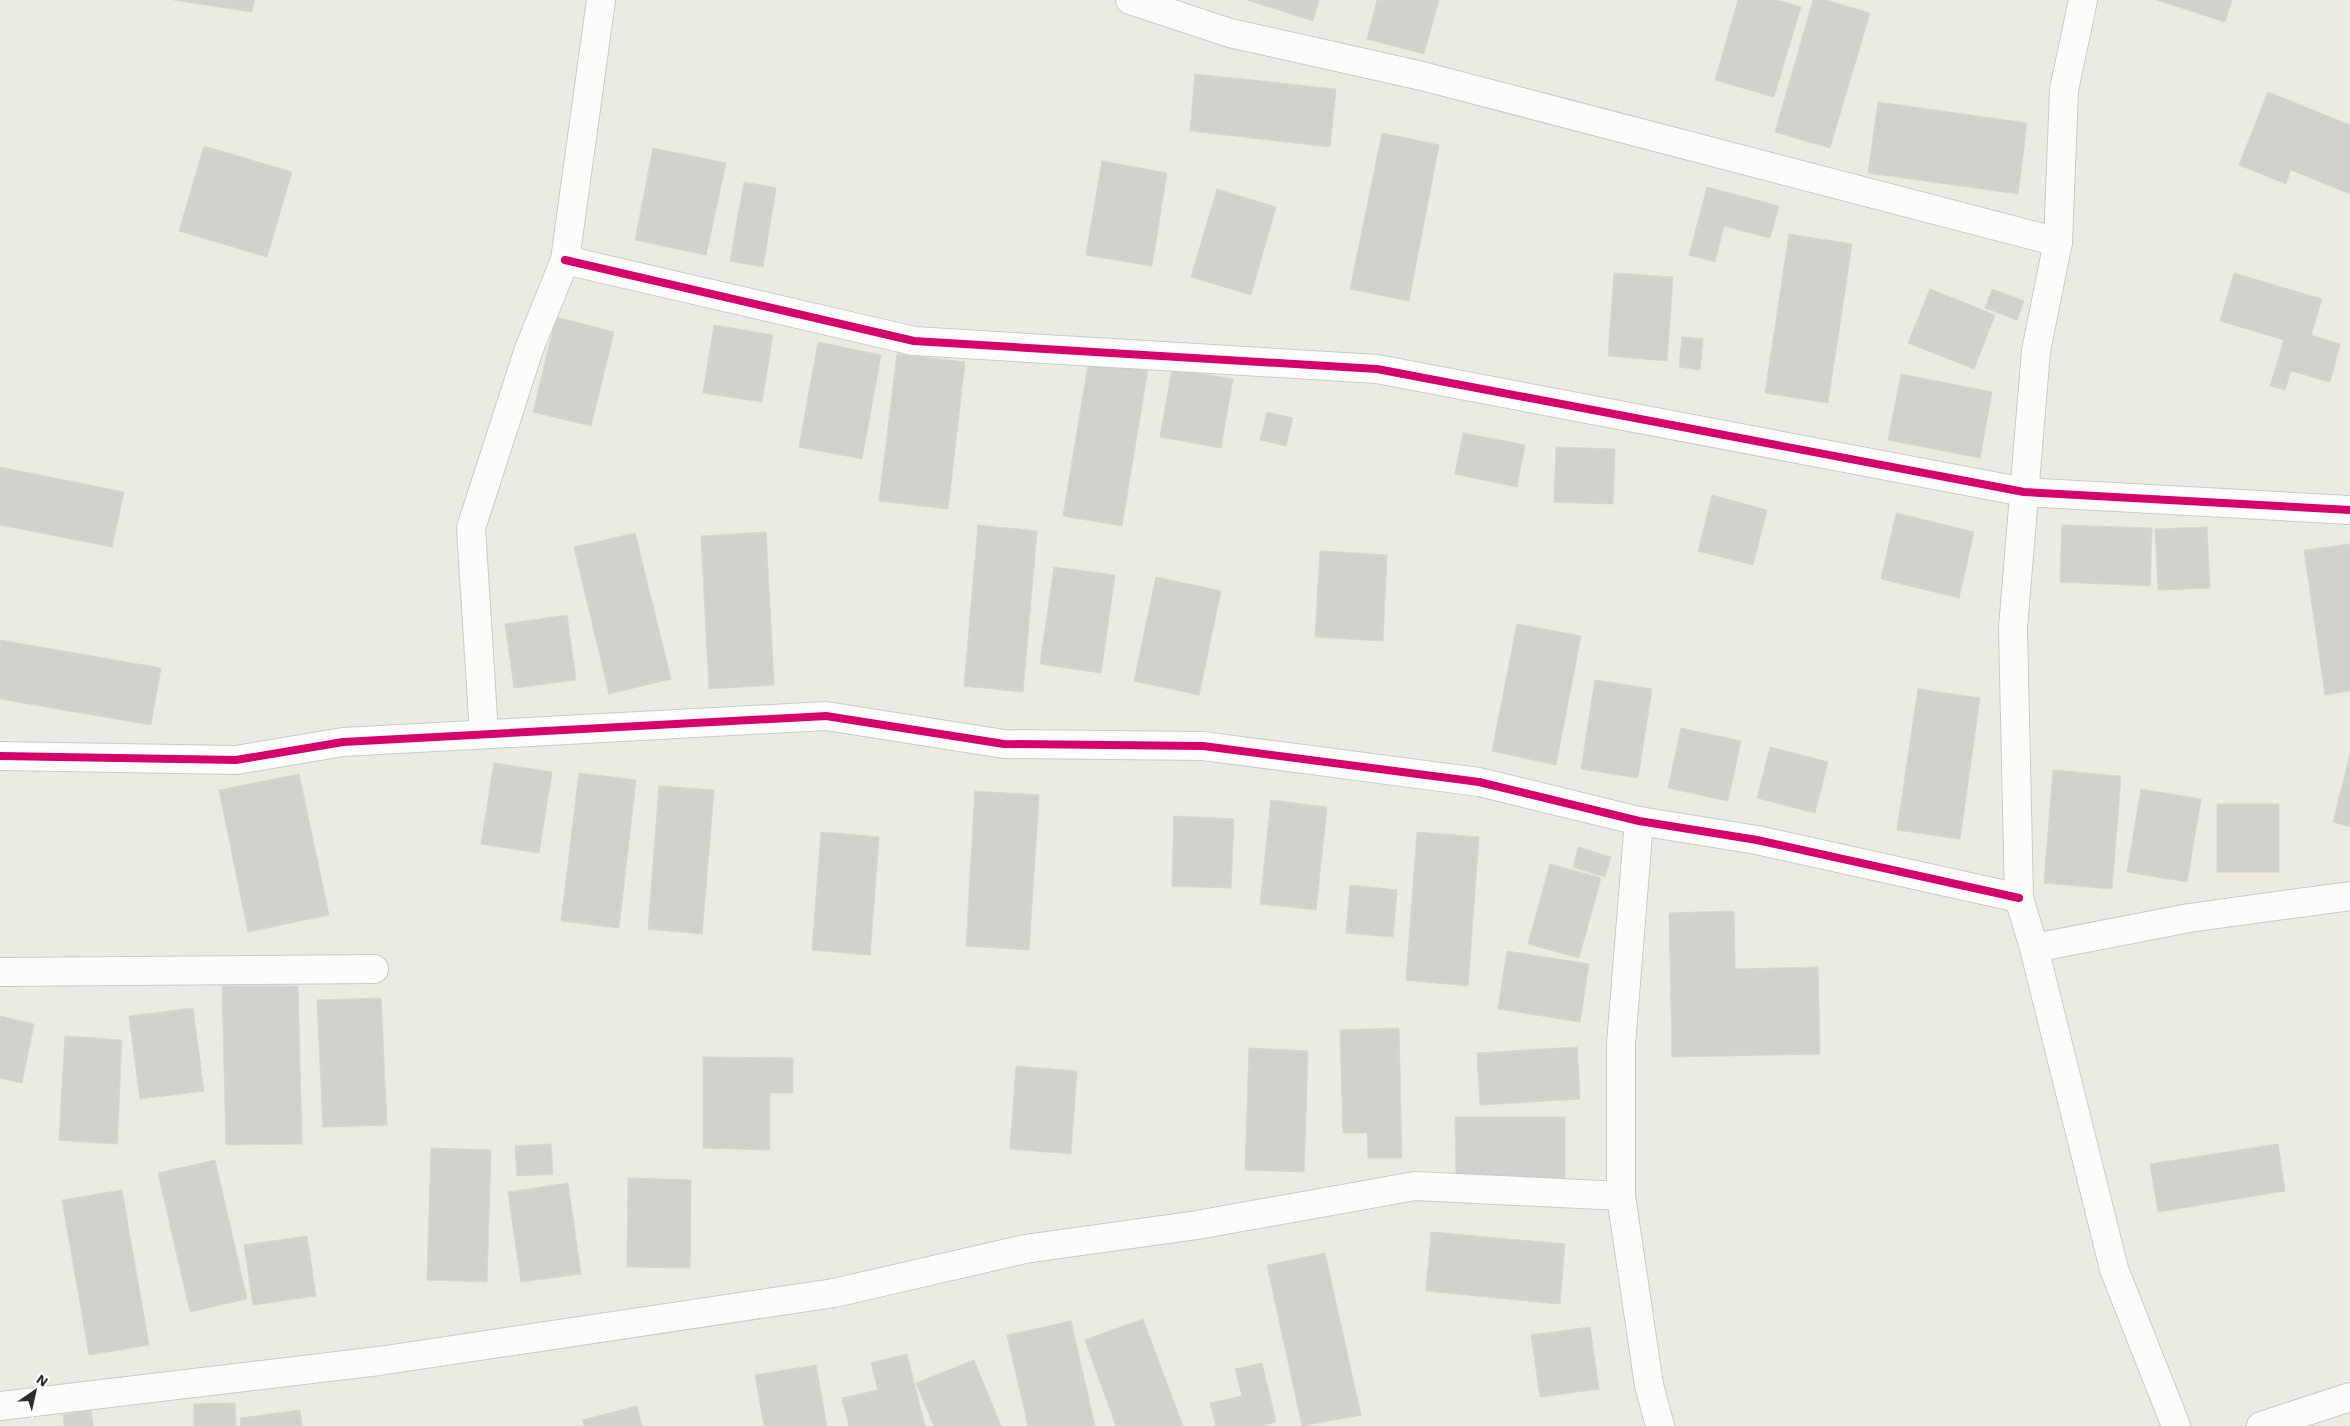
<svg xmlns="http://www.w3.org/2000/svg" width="2350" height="1426" viewBox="0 0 2350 1426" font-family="'Work Sans',sans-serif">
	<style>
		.building { fill: #d2d2cc; stroke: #d7d6cf }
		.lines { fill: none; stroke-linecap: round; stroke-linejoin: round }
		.street-casing { stroke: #c9c9c8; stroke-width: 30 }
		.street { stroke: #fcfcfb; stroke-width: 28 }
		.cycleway-casing { stroke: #fff; stroke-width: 11 }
		.cycleway { stroke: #d6006c; stroke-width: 8 }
	</style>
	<rect width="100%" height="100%" fill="#ecebe3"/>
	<!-- building -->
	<g class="building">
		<path d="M174,0H254L252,12Z"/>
		<path d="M1247,0H1319L1313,21Z"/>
		<path d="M1377,0H1439L1424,54L1367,39Z"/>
		<path d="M1738,0H1777L1801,7L1774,97L1715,80Z"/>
		<path d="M1813,0H1826L1870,13L1830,148L1775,132Z"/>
		<path d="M2157,0H2232L2225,22Z"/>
		<path d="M1195,74L1336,89L1330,147L1190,131Z"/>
		<path d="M2268,92L2350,125V194L2291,170L2286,184L2239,165Z"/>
		<path d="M1878,102L2027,123L2018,194L1868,173Z"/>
		<path d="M1382,133L1439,145L1409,301L1350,289Z"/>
		<path d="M204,146L292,172L267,257L179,231Z"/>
		<path d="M653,148L726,163L706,255L635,240Z"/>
		<path d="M1102,161L1167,173L1152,266L1086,255Z"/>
		<path d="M744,182L776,188L763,267L730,261Z"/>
		<path d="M1707,187L1779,206L1770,238L1724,226L1715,262L1689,255Z"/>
		<path d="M1217,189L1276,207L1251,295L1191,277Z"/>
		<path d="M1789,234L1852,244L1828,403L1765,393Z"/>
		<path d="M1614,273L1673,277L1667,361L1608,356Z"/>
		<path d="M2234,273L2322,299L2311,335L2340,344L2330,382L2291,371L2285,390L2270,386L2284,340L2220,321Z"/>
		<path d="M1930,289L1995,315L1974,369L1908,343Z"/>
		<path d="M1992,289L2024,301L2017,320L1985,308Z"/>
		<path d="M556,317L614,332L591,426L533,412Z"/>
		<path d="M714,325L773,335L762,402L703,393Z"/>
		<path d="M1682,337L1703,339L1700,370L1679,367Z"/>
		<path d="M818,342L881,355L862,459L799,447Z"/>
		<path d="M897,354L965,362L948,509L879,501Z"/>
		<path d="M1089,359L1148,369L1122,526L1063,516Z"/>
		<path d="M1172,369L1233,379L1221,448L1160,437Z"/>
		<path d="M1901,374L1992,392L1980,458L1888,440Z"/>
		<path d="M1267,412L1293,418L1286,446L1260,440Z"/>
		<path d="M1463,433L1525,445L1517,487L1455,474Z"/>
		<path d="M1556,447L1615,449L1613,504L1554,502Z"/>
		<path d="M0,467L124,492L112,547L0,525Z"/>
		<path d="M1712,495L1767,510L1753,565L1698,551Z"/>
		<path d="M1896,513L1974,532L1959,598L1881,579Z"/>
		<path d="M978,525L1037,531L1023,692L964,686Z"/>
		<path d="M2062,525L2152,528L2150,586L2060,582Z"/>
		<path d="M2207,527L2210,588L2158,590L2155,529Z"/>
		<path d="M766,532L774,685L709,689L701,536Z"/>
		<path d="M635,533L671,679L609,694L574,547Z"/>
		<path d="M2350,544V691L2325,695L2304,550Z"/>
		<path d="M1320,551L1387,555L1383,641L1315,637Z"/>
		<path d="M1054,567L1115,575L1101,673L1040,664Z"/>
		<path d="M1156,577L1221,591L1199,695L1134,681Z"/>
		<path d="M567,615L576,680L514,688L505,624Z"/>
		<path d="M1517,624L1581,636L1556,765L1492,751Z"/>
		<path d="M0,640L161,668L151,725L0,699Z"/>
		<path d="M1595,680L1652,689L1638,778L1581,769Z"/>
		<path d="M1918,689L1980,698L1960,839L1897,830Z"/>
		<path d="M1681,728L1741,741L1728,801L1668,788Z"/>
		<path d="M1770,747L1828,762L1815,813L1757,798Z"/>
		<path d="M2350,754V827L2333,822Z"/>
		<path d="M494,763L552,772L539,853L481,844Z"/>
		<path d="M2053,770L2121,776L2112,889L2044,883Z"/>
		<path d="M579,773L636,780L619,928L561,921Z"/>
		<path d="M299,774L329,915L248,932L219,790Z"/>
		<path d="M659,786L714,790L702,934L648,929Z"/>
		<path d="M2141,789L2201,799L2187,882L2127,872Z"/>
		<path d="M975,791L1039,795L1029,950L966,946Z"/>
		<path d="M1271,800L1327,807L1316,910L1260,904Z"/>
		<rect x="2217" y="804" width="62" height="68"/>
		<path d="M1174,816L1234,819L1231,888L1172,886Z"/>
		<path d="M821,832L879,837L870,955L812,950Z"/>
		<path d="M1417,832L1479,837L1468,986L1406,980Z"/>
		<path d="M1578,847L1611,857L1605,877L1573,867Z"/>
		<path d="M1550,864L1601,878L1579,958L1528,944Z"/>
		<path d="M1350,885L1397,890L1393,937L1346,933Z"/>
		<path d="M1734,911L1735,969L1818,967L1820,1054L1672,1057L1669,913Z"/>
		<path d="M1507,951L1589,964L1580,1022L1498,1009Z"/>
		<path d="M222,986H298L302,1144L226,1145Z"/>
		<path d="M381,998L387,1125L323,1127L317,1000Z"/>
		<path d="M193,1008L204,1091L140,1099L129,1016Z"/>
		<path d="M0,1016L34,1024L22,1083L0,1078Z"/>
		<path d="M1399,1028L1402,1158H1368L1367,1133H1343L1340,1030Z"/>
		<path d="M65,1036L122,1040L117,1144L59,1140Z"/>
		<path d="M1577,1047L1580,1099L1480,1105L1477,1053Z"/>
		<path d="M1249,1048L1308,1051L1304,1172L1245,1170Z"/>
		<path d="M703,1057L793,1058V1093H770V1150L703,1148Z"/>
		<path d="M1016,1066L1077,1071L1071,1154L1010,1149Z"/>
		<path d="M1455,1117H1565V1179L1456,1180Z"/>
		<path d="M551,1144L553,1174L517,1176L515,1146Z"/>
		<path d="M2278,1144L2285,1191L2158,1212L2150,1164Z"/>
		<path d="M431,1148L491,1150L487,1282L427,1280Z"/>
		<path d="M215,1160L247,1299L190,1312L158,1173Z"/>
		<path d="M628,1178L691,1180L690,1268L627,1267Z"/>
		<path d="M568,1183L581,1274L521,1282L508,1192Z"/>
		<path d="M122,1190L149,1345L89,1355L62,1200Z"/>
		<path d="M1431,1232L1565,1244L1560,1304L1426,1291Z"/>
		<path d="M307,1236L316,1296L253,1305L244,1245Z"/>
		<path d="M1325,1253L1361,1415L1302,1426L1267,1265Z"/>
		<path d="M1143,1319L1183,1426H1116L1085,1340Z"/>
		<path d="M1071,1321L1095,1426H1028L1007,1335Z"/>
		<path d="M1590,1327L1599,1389L1540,1397L1531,1335Z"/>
		<path d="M907,1354L925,1426H849L842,1398L878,1390L871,1363Z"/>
		<path d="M974,1360L1001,1426H934L916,1383Z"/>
		<path d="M1262,1363L1276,1422L1261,1426H1216L1210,1403L1242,1396L1235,1369Z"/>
		<path d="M816,1365L827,1426H764L755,1375Z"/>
		<path d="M235,1403L236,1426H194V1404Z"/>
		<path d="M637,1406L642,1426H584L582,1420Z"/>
		<path d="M91,1410L93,1426H64L63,1415Z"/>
		<path d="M300,1410L302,1426H241L240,1418Z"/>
	</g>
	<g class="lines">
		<!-- street casing -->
		<g class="street-casing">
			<g id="street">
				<path d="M1130,0L1230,33L1422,76L2058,242"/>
				<path d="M2083,0L2064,90L2058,242L2036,351L2013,628L2019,898L2034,948L2114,1269L2176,1426"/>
				<path d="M565,260L914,341L1377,369L2024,492L2350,510"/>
				<path d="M484,734L471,528L529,349L565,260L601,0"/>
				<path d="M0,756L236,760L343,742L826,716L1004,744L1203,746L1479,782L1639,821L1757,840L2019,898"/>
				<path d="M1639,821L1621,1044V1196L1649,1385L1660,1426"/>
				<path d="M2034,948L2189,918L2350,896"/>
				<path d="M0,972L374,969"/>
				<path d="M0,1406L379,1361L834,1293L1025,1249L1197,1225L1415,1186L1621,1196"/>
				<path d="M2261,1426L2350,1397"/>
			</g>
		</g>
		<!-- street -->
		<use href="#street" class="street"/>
		<!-- cycleway casing -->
		<g class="cycleway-casing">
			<g id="cycleway">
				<path d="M565,260L914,341L1377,369L2024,492L2350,510"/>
				<path d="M0,756L236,760L343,742L826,716L1004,744L1203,746L1479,782L1639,821L1757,840L2019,898"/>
			</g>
		</g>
		<!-- cycleway -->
		<use href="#cycleway" class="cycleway"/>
	</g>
	<!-- north arrow -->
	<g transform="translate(35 1391) rotate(34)" stroke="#ffffff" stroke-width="4" paint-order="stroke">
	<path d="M0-4L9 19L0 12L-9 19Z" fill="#2e2e2e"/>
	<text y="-8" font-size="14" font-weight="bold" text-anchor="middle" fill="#2e2e2e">N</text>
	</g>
</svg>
